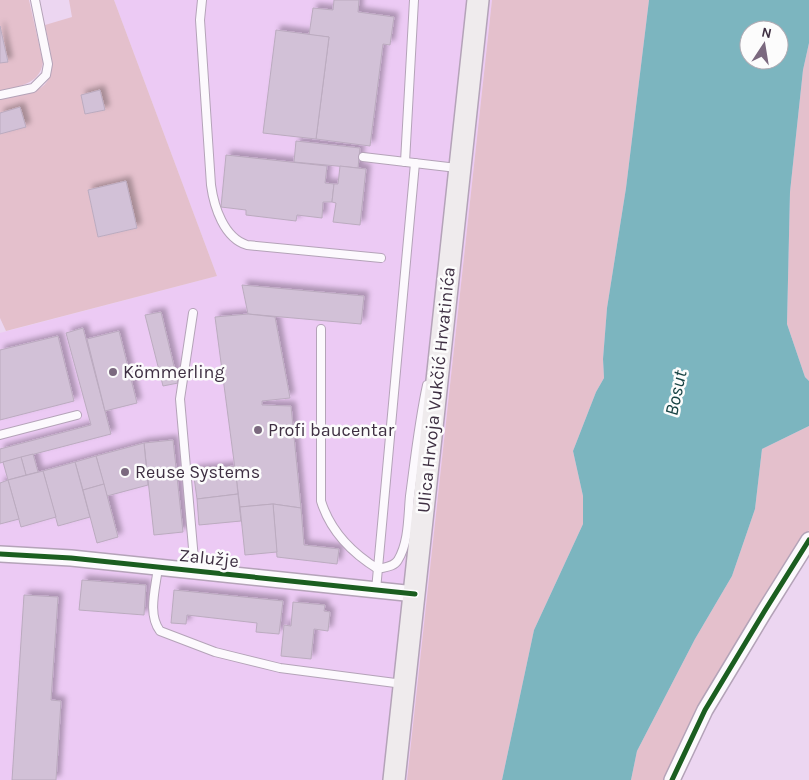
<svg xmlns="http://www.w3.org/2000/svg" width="809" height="780" viewBox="0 0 809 780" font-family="Karla,sans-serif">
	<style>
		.built { fill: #eccaf4 }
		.green { fill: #e4c0cc; fill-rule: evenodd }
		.water { fill: #7cb5bf; fill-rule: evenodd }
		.building { fill: #d2c1d7; stroke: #bbabbf; filter: url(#shadow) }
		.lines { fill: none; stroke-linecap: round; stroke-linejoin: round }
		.lane-casing { stroke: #b4a3b8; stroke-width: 10 }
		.street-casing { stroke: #b4a3b8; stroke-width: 18 }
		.secondary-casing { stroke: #b4a3b8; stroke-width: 24 }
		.lane { stroke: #fcf9fd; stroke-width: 8 }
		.street { stroke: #fcf9fd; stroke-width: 15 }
		.secondary { stroke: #efebed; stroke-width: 21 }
		.cycleway-casing { stroke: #fcfcfc; stroke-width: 8 }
		.cycleway { stroke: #1b5e20; stroke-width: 5 }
		.poi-dot { fill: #7b697f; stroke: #fcfcfc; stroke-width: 2 }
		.labels { text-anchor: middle; stroke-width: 5; stroke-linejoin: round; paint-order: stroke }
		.poi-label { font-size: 18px; fill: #3e2f42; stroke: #fcfcfc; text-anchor: start }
		.street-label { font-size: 18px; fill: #3e2f42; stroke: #fcfcfc }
		.water-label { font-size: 19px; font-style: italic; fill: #164142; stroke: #fcfcfc }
	</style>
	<defs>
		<filter id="shadow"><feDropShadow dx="4.5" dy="-4.5" stdDeviation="2.5" flood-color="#0004"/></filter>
	</defs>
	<rect width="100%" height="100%" fill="#ecd6f1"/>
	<!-- built -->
	<path class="built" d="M114,0H492L407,780H0V333L217,276Z"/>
	<!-- green -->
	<g class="green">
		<path d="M0,0H29L43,62C40,85 18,86 0,91V63L8,61L0,26Z"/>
		<path d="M69,0H114L217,276L6,331L0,318V99C12,96 26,94 38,89C61,79 48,43 45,25L72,17ZM126,181L137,228L98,237L88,190Z"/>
		<path d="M492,0H649L626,188L607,308L603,359L604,378L596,392L573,451L583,496V524L534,630L502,780H407Z"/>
		<path d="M809,43V381L805,377L787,324L790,192L803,70Z"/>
		<path d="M809,426V530L712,682L681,741L664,780H631L637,751L695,639L732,576L755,509L762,449Z"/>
	</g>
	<!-- water -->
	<path class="water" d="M649,0H809V43L803,70L790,192L787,324L805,377L809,381V426L762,449L755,509L732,576L695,639L637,751L631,780H502L534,630L583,524V496L573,451L596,392L604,378L603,359L607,308L626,188ZM749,30H779V60H749Z"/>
	<!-- building -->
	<g class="building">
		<path d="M334,0H359L358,12L394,17L390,45L383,44L370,146L316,139L329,37L309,35L313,8L333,10Z"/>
		<path d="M0,26L8,62L0,63Z"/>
		<path d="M276,30L329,37L316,139L263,133Z"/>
		<path d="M100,90L105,110L85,114L81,95Z"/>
		<path d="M20,107L26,127L0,134V113Z"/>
		<path d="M296,141L360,148L358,168L294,162Z"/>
		<path d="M226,155L327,166L325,183L334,184L332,202H323L322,218L297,215L296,221L246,215V210L221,207Z"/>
		<path d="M340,166L366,169L360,225L333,222L336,203L332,202L334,184H338Z"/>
		<path d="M126,181L137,228L98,237L88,190Z"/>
		<path d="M242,285L364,296L361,324L248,314Z"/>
		<path d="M161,312L178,383L163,386L145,315Z"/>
		<path d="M248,314L275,317L290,398L262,401V405L291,406L301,508L273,504L240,507L215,317Z"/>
		<path d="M83,328L111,434L0,463V449L91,425L66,333Z"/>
		<path d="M119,331L137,403L105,411L87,339Z"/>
		<path d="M58,336L74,401L0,420V350Z"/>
		<path d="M173,440L183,532L154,535L144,443Z"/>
		<path d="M144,443L148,485L107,496L96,456Z"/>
		<path d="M33,454L38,472L26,475L21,457Z"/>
		<path d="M96,456L104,484L83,490L75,462Z"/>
		<path d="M21,457L26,475L8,480L3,462Z"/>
		<path d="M75,462L90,517L58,526L43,471Z"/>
		<path d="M235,466L238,494L197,499L193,470Z"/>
		<path d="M43,471L56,517L21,527L8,480Z"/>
		<path d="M8,480L19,519L0,524V483Z"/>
		<path d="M104,484L118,537L97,543L83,490Z"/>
		<path d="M238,494L241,521L199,525L197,499Z"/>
		<path d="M273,504L301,508L304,545L339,549L337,564L277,557Z"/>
		<path d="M273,504L277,552L245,555L240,507Z"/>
		<path d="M82,580L146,585L144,615L79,610Z"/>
		<path d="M174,590L283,601L279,634L256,632L257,623L187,615L186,624L171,623Z"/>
		<path d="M24,595L58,597L51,700L61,701L56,780H12Z"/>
		<path d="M293,602L325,605L324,611L330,612L328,631L314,629L311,659L281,656L284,625L291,626Z"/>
	</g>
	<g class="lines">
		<!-- lane casing -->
		<g class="lane-casing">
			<g id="lane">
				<path d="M202,0L200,20L211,185C214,207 224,238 247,245L381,258"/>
				<path d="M0,95L33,88L46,75L48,64L35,0"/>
				<path d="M363,157L457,168"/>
				<path d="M405,162L414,0"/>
				<path d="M193,313L180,399L195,571"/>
				<path d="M321,329V501C330,530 352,553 378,569C385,567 394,567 398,560C409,542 408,516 410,496C415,459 419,422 427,385"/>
				<path d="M0,435L77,415"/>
				<path d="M158,567C156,587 147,614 160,631L215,652L280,668L403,684"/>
				<path d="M376,590L415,163"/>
			</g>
		</g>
		<!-- street casing -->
		<g class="street-casing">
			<g id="street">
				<path d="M0,554L71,558L415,594"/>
				<path d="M672,780L705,710L764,612L809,540"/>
			</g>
		</g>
		<!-- secondary casing -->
		<g class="secondary-casing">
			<path id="secondary" d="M394,780L478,0"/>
		</g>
		<!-- lane -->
		<use href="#lane" class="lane"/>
		<!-- street -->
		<use href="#street" class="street"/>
		<!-- secondary -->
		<use href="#secondary" class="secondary"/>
		<!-- cycleway casing -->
		<g class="cycleway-casing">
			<g id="cycleway">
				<path d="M0,554L71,558L415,594"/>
				<path d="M672,780L705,710L764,612L809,540"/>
			</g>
		</g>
		<!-- cycleway -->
		<use href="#cycleway" class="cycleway"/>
	</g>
	<!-- markers -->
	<g class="poi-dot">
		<circle cx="113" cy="372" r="5"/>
		<circle cx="258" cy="430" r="5"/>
		<circle cx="125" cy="472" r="5"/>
	</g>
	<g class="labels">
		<!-- poi labels -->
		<g class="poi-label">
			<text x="123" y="378">Kömmerling</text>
			<text x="268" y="436">Profi baucentar</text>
			<text x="135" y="478">Reuse Systems</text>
		</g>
		<!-- street labels -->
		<g class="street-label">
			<text transform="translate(436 390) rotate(-84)" y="6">Ulica Hrvoja Vukčić Hrvatinića</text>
			<text transform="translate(209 558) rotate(6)" y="6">Zalužje</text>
		</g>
		<!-- water labels -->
		<g class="water-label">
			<text transform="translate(675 393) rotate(-78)" y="7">Bosut</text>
		</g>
	</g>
	<!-- north arrow -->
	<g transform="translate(764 45) rotate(12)"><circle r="24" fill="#fcfcfc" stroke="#b0aab2"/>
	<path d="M0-4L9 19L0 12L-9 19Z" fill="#7b697f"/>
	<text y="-8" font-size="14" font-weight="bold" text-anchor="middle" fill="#3e2f42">N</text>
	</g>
</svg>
